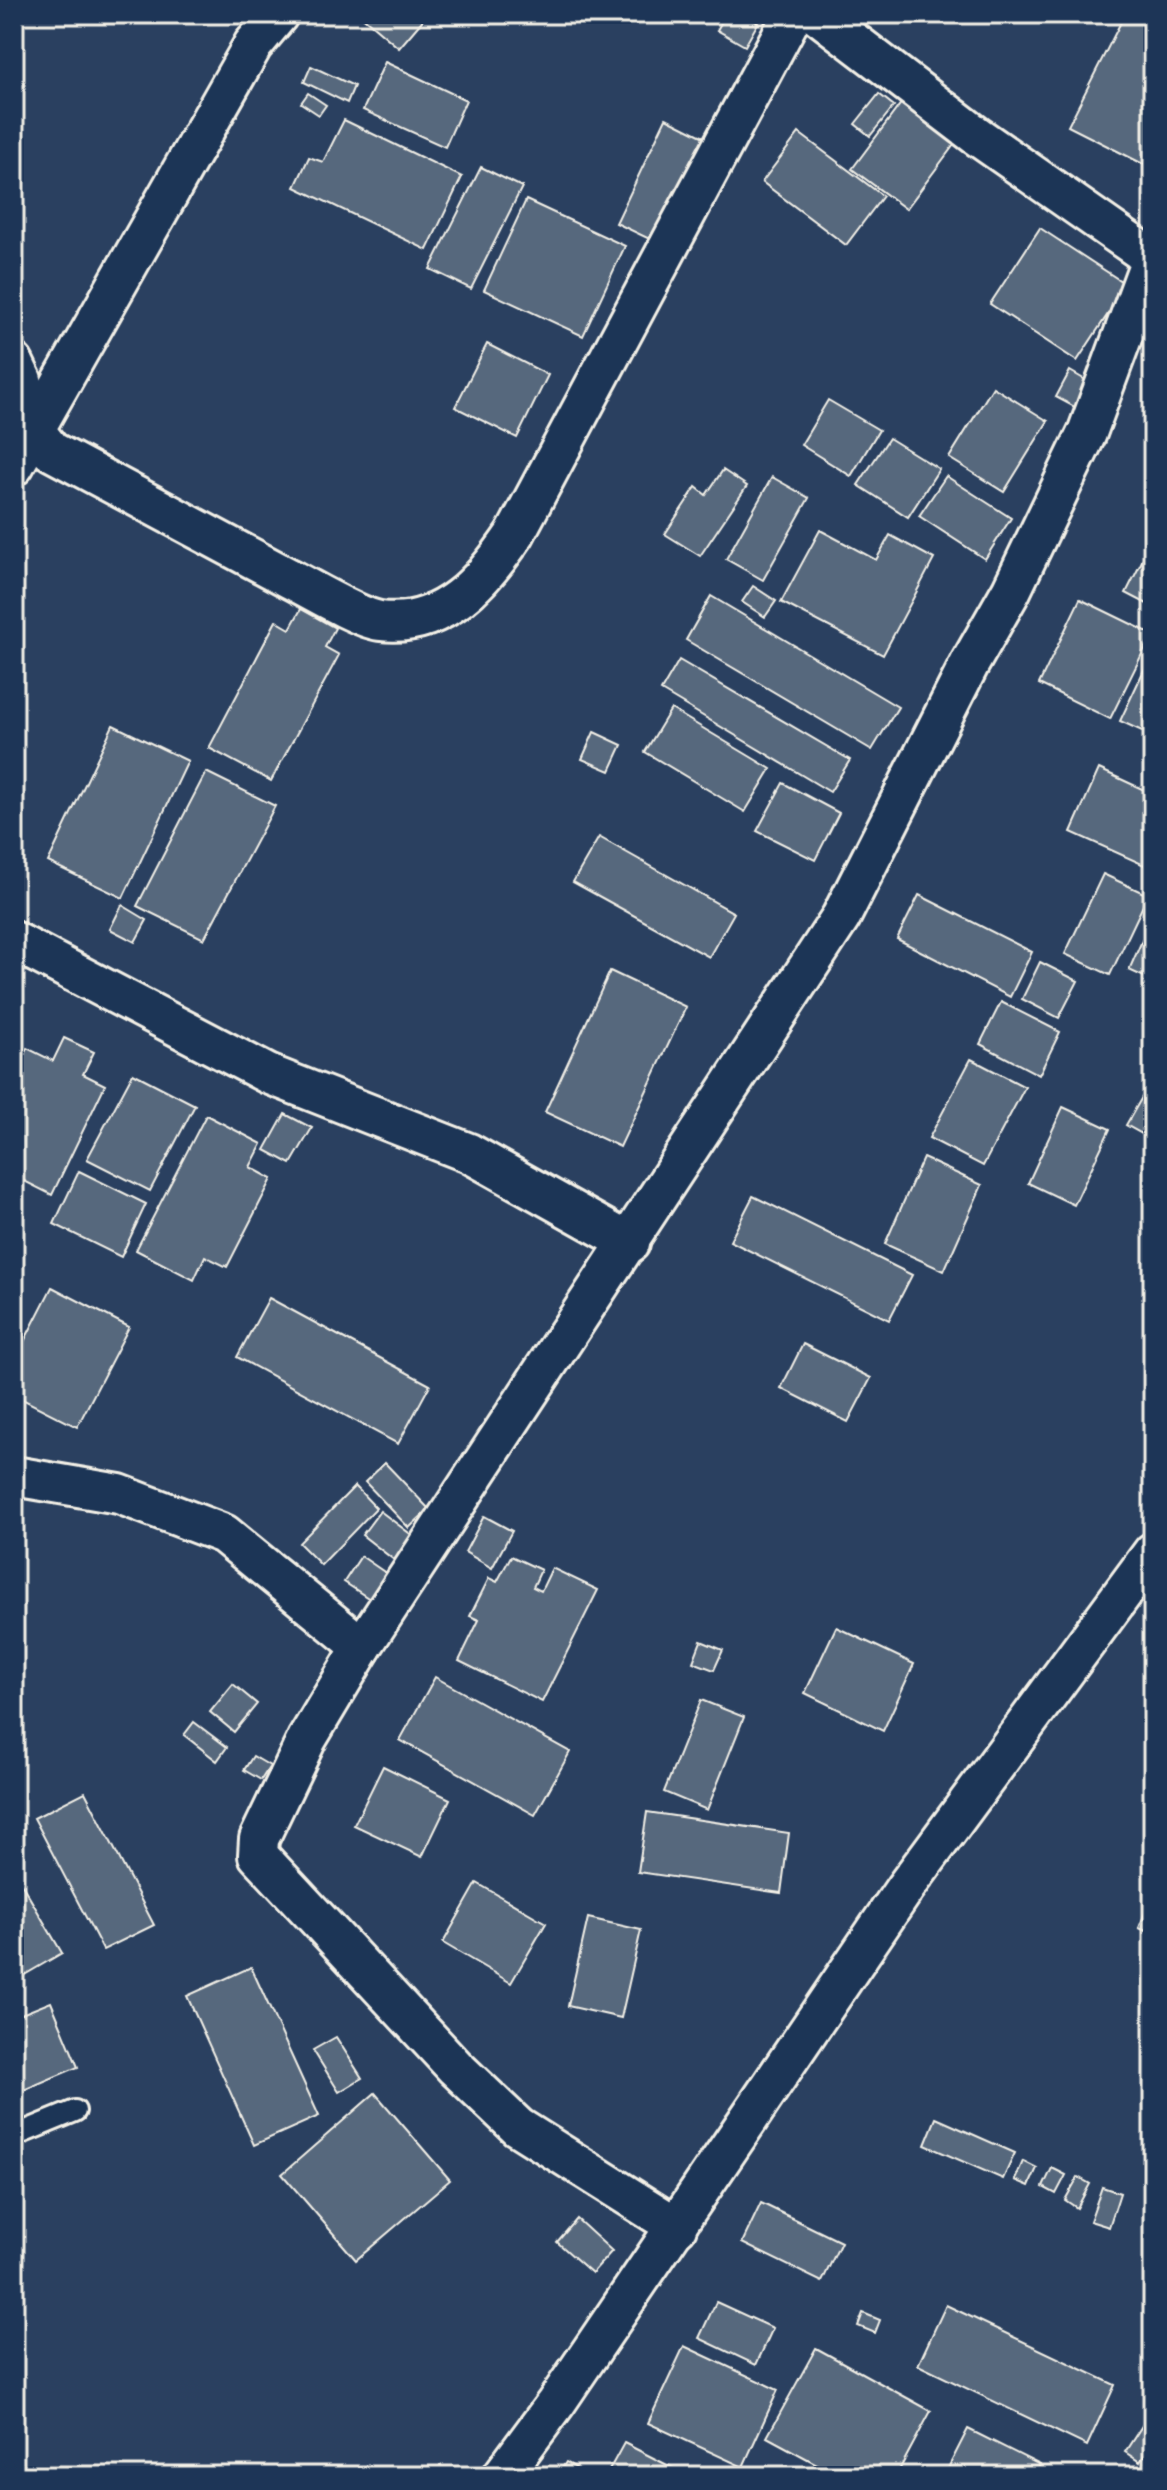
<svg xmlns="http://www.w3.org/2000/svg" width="1167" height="2490" viewBox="0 0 1167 2490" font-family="Kalam,sans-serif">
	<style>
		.building { fill: #56677d; stroke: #f4f1e8; stroke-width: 2 }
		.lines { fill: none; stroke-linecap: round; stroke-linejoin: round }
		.lane-casing { stroke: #f4f1e8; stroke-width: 26 }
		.street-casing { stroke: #f4f1e8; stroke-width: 44 }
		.lane { stroke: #1d3557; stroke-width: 20 }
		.street { stroke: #1d3557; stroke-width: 38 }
	</style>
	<rect width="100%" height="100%" fill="#2a4060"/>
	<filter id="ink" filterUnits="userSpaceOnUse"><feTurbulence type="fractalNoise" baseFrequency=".0125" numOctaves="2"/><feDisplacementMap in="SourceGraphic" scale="16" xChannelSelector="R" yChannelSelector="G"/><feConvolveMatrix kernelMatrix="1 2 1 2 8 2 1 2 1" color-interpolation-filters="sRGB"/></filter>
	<g filter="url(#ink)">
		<!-- building -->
		<g class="building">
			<path d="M359,14H428L399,48Z"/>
			<path d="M726,14H742L758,23L745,46L717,30Z"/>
			<path d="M1125,14H1153V169L1068,126Z"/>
			<path d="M385,62L466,100L445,147L363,110Z"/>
			<path d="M311,66L354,86L347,103L304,82Z"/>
			<path d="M308,93L326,105L319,115L301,103Z"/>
			<path d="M879,94L894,106L870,136L855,124Z"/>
			<path d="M908,94L962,134L906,209L852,169Z"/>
			<path d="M666,118L712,141L662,245L616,223Z"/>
			<path d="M344,120L462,177L427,250L295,187L309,157L323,162Z"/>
			<path d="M799,133L883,196L846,245L762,182Z"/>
			<path d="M481,167L522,187L471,289L430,269Z"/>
			<path d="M526,200L625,246L583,336L484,290Z"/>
			<path d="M1040,228L1127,285L1077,361L990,304Z"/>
			<path d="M487,344L548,375L517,438L455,407Z"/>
			<path d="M1070,371L1094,385L1080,410L1056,397Z"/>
			<path d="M993,387L1048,421L1004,492L949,458Z"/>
			<path d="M828,400L879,430L851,476L801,445Z"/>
			<path d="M889,438L939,469L908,517L858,485Z"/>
			<path d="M723,470L747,486L700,556L665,534L696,487L706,495Z"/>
			<path d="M946,476L1011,518L985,559L919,516Z"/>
			<path d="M772,477L809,498L763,580L726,559Z"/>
			<path d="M820,530L876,560L890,535L934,559L883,655L781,602Z"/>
			<path d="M1153,539V607L1126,593Z"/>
			<path d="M753,586L776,601L765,617L742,602Z"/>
			<path d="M711,596L898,707L872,750L686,640Z"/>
			<path d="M1080,599L1152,634L1110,719L1039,684Z"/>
			<path d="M301,609L335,628L325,647L339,655L271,781L209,748L276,621L290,629Z"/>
			<path d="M1152,653H1153V736L1120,721Z"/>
			<path d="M679,660L850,760L830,792L661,691Z"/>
			<path d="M671,709L771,769L745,812L645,752Z"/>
			<path d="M113,725L188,761L123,898L48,862Z"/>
			<path d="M594,732L622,745L610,771L582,759Z"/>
			<path d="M1099,769L1153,794V869L1071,832Z"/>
			<path d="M206,772L275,806L204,939L137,906Z"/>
			<path d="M783,783L839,813L815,860L757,831Z"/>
			<path d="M599,837L734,913L709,957L573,882Z"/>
			<path d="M1103,874L1148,895L1110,975L1065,954Z"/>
			<path d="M919,895L1032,952L1010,997L897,939Z"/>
			<path d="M122,905L147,920L135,942L110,929Z"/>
			<path d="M1153,916V981L1129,970Z"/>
			<path d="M1040,962L1078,981L1059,1018L1022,999Z"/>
			<path d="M610,971L686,1007L620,1147L545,1112Z"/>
			<path d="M1001,1002L1060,1032L1039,1075L980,1044Z"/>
			<path d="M64,1038L94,1052L83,1074L105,1085L52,1195L14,1176V1076L27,1048L53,1061Z"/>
			<path d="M971,1059L1025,1087L983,1166L929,1138Z"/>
			<path d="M133,1073L195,1105L150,1191L87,1159Z"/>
			<path d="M1153,1078V1140L1126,1125Z"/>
			<path d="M1063,1107L1110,1129L1074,1205L1028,1183Z"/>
			<path d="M285,1114L312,1128L291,1164L265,1150Z"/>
			<path d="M206,1115L262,1144L250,1167L272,1179L227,1267L205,1256L194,1280L136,1250Z"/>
			<path d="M923,1158L982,1185L944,1271L885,1244Z"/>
			<path d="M79,1171L146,1204L121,1257L54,1224Z"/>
			<path d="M753,1196L912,1275L889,1320L730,1241Z"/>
			<path d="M52,1287L129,1327L77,1427L14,1395V1361Z"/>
			<path d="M269,1298L430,1385L398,1444L237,1357Z"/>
			<path d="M803,1344L871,1378L848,1422L781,1388Z"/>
			<path d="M385,1463L429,1509L409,1528L365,1482Z"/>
			<path d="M355,1486L376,1508L321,1565L299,1543Z"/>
			<path d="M380,1511L417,1539L398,1563L362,1535Z"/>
			<path d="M484,1516L512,1531L492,1568L465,1552Z"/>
			<path d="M361,1556L393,1578L376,1603L344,1582Z"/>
			<path d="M511,1556L541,1570L533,1587L541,1591L552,1568L598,1590L542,1702L459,1661L479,1620L470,1616L489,1578L497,1582Z"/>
			<path d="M836,1627L914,1664L883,1731L805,1693Z"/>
			<path d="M701,1641L723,1650L714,1670L693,1662Z"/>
			<path d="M435,1677L570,1752L535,1815L400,1740Z"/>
			<path d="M233,1684L257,1704L234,1732L210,1712Z"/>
			<path d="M701,1700L744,1717L707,1810L664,1792Z"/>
			<path d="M194,1722L227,1747L217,1761L184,1735Z"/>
			<path d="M253,1756L270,1766L261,1780L244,1770Z"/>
			<path d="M383,1766L450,1799L422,1857L354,1825Z"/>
			<path d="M85,1792L154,1925L103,1950L34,1818Z"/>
			<path d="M647,1812L789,1833L781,1893L638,1872Z"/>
			<path d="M14,1871L62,1953L14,1981Z"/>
			<path d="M477,1883L546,1923L511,1983L443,1943Z"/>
			<path d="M1153,1893V1934L1139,1928Z"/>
			<path d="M588,1918L641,1930L621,2018L568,2006Z"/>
			<path d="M251,1967L319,2116L254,2145L187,1996Z"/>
			<path d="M51,2002L78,2067L14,2094V2017Z"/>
			<path d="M336,2037L362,2078L339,2092L313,2050Z"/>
			<path d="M375,2093L450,2180L356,2260L282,2174Z"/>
			<path d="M936,2118L1015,2153L1003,2179L925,2145Z"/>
			<path d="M1023,2161L1037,2168L1029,2186L1015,2180Z"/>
			<path d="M1052,2168L1066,2175L1056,2194L1043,2187Z"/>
			<path d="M1078,2177L1090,2184L1077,2208L1065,2200Z"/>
			<path d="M1102,2187L1120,2193L1109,2227L1090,2221Z"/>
			<path d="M761,2203L841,2242L822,2282L742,2243Z"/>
			<path d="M577,2219L612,2251L592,2273L557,2242Z"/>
			<path d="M716,2302L773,2328L756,2365L699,2338Z"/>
			<path d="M946,2305L1115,2385L1087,2446L918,2365Z"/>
			<path d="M863,2313L880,2320L875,2333L858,2326Z"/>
			<path d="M684,2346L778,2390L743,2467L648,2423Z"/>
			<path d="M816,2348L931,2411L896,2476H839L767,2437Z"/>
			<path d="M1147,2418L1153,2421V2442L1140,2462L1125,2452Z"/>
			<path d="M968,2429L1040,2465L1034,2476H944Z"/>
			<path d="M624,2443L689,2476L607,2474Z"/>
			<path d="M566,2462L581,2471L577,2476H557Z"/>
		</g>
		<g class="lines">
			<!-- lane casing -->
			<g class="lane-casing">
				<path id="lane" d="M14,2136L75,2111"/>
			</g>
			<!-- street casing -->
			<g class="street-casing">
				<g id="street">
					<path d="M817,14L977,136L1153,259"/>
					<path d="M14,363L22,380L33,428L51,451C130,493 209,535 287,577C309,588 358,618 380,621C443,629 484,580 515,534L793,14"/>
					<path d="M14,466L253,45L279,14"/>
					<path d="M14,941L268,1074L469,1153L630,1243"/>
					<path d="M14,1476L119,1494L224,1534L362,1647"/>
					<path d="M677,2227L518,2127L455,2067L258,1855L259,1839L307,1739L362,1647L841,917L970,663L1011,591L1087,433L1151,259"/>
					<path d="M502,2476L556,2403L905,1888L1153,1552"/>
				</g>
			</g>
			<!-- lane -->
			<use href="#lane" class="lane"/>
			<!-- street -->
			<use href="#street" class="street"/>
		</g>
	</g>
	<!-- margin -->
	<rect width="1167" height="2490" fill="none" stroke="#1d3557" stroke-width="48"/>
	<rect x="24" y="24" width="1119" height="2442" fill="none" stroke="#f4f1e8" stroke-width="3" filter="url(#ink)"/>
</svg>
